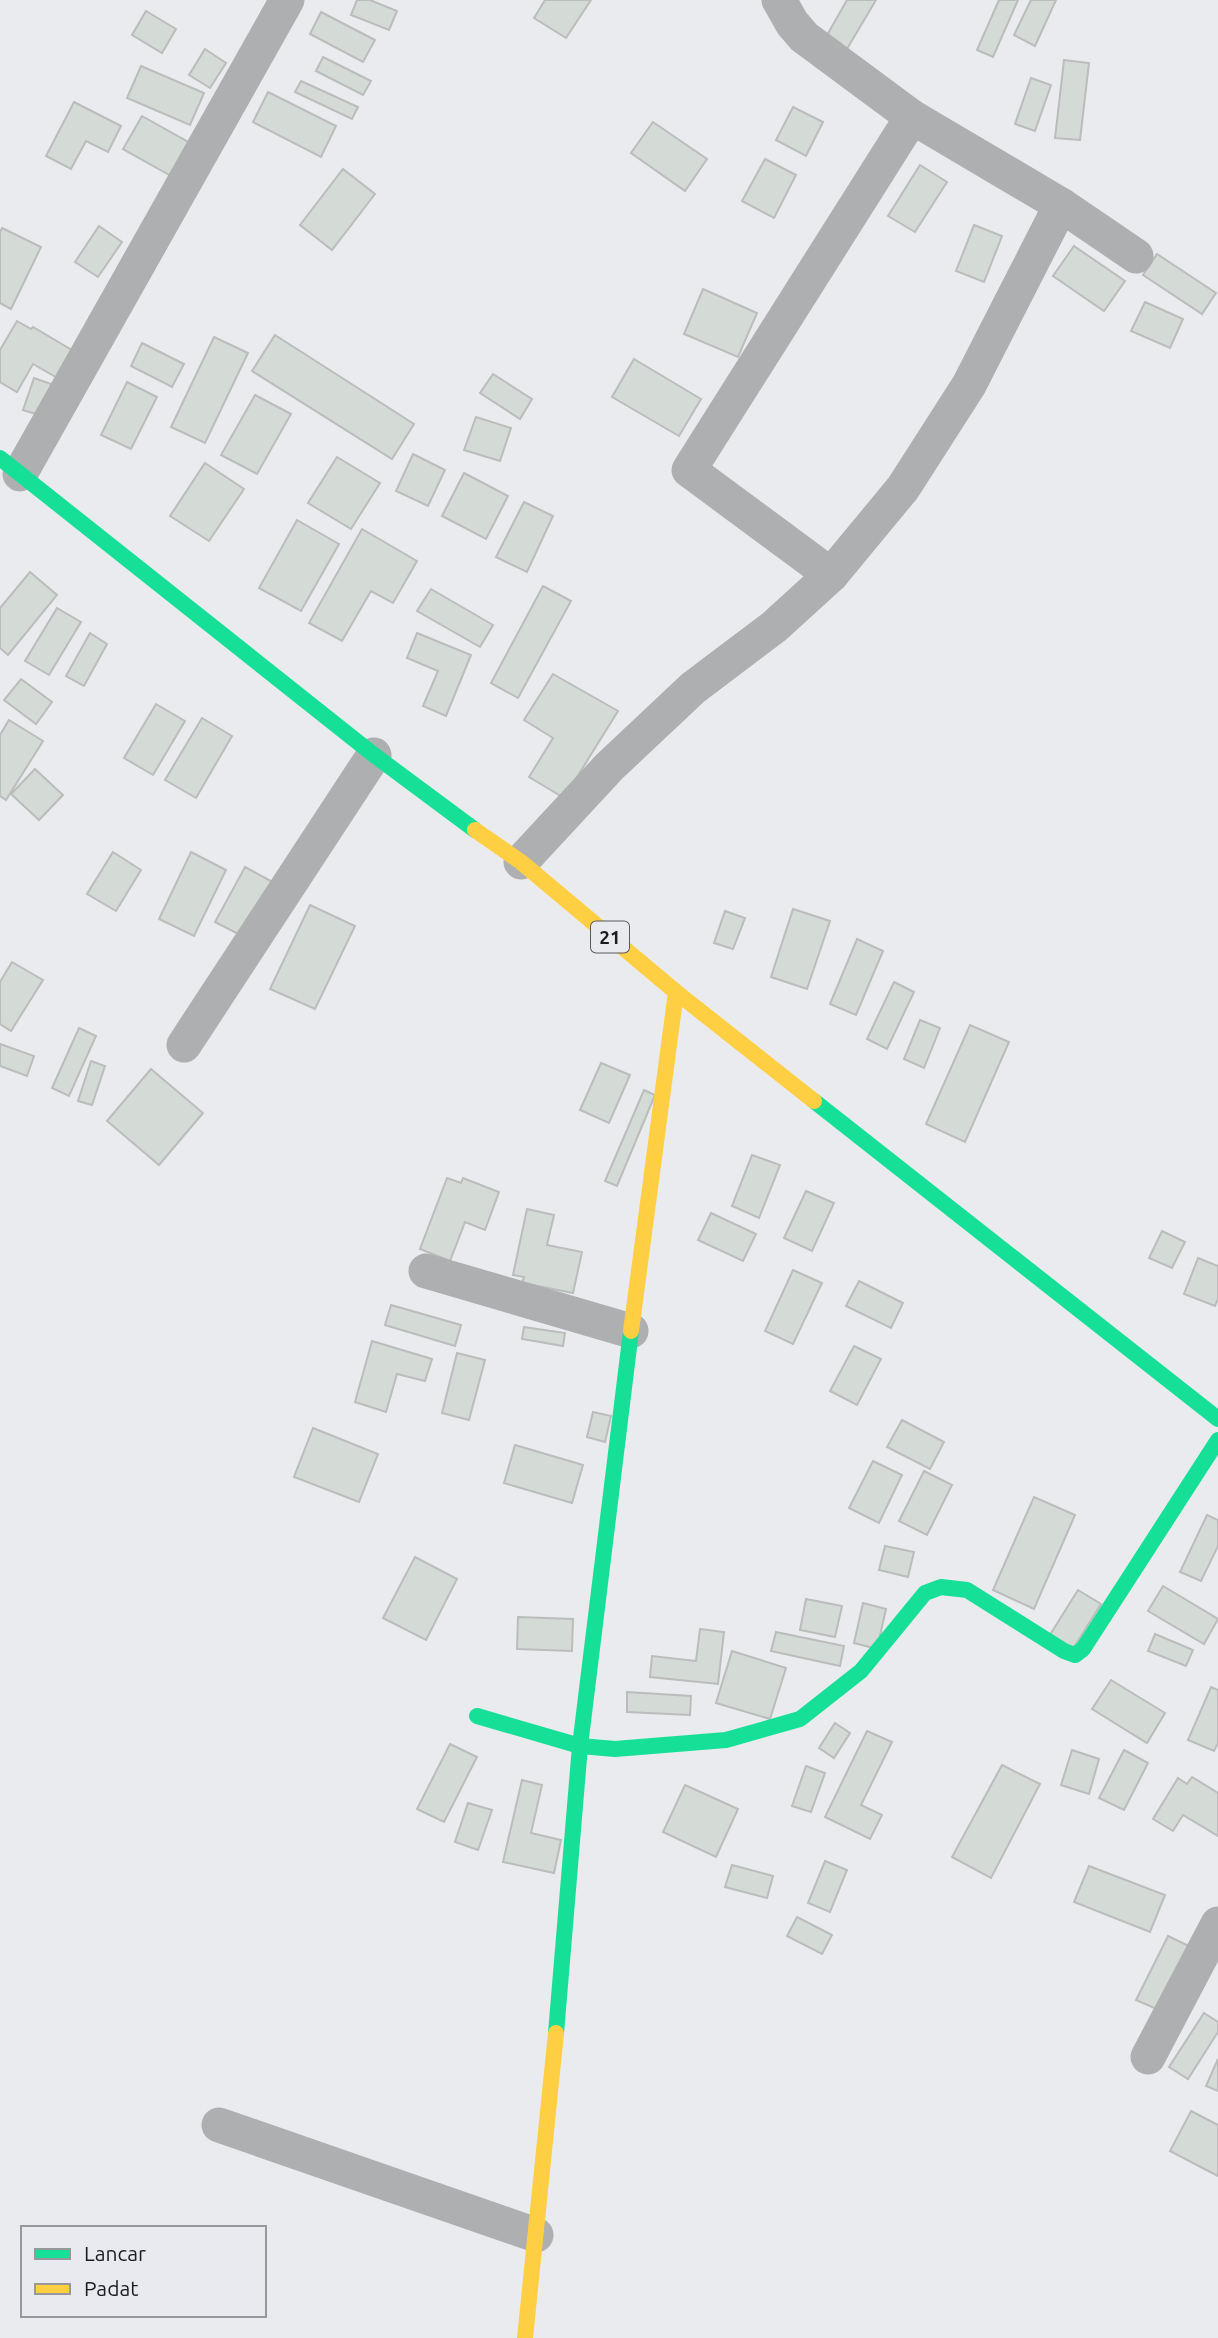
<svg xmlns="http://www.w3.org/2000/svg" width="1218" height="2338" viewBox="0 0 1218 2338" font-family="Ubuntu,sans-serif">
	<style>
		.building { fill: #d4dad5; stroke: #bbbcbc; stroke-width: 2 }
		.lines { fill: none; stroke-linecap: round; stroke-linejoin: round }
		.street { stroke: #aeafb0; stroke-width: 35 }
		.fast { stroke: #16e098; stroke-width: 16 }
		.slow { stroke: #ffcf43; stroke-width: 16 }
		.labels { text-anchor: middle; stroke-width: 6; stroke-linejoin: round; paint-order: stroke }
		.shield { fill: #e8eaf0; stroke: #595a5d; stroke-width: 2 }
		.shield-label { font-size: 19px; font-weight: bold; fill: #1c1c1e }
	</style>
	<rect width="100%" height="100%" fill="#eaebee"/>
	<!-- building -->
	<g class="building">
		<path d="M357,0H370L397,11L389,30L351,15Z"/>
		<path d="M545,0H591L566,38L534,18Z"/>
		<path d="M847,0H876L847,49L826,37Z"/>
		<path d="M999,0H1018L993,57L977,50Z"/>
		<path d="M1031,0H1056L1035,46L1014,35Z"/>
		<path d="M146,11L176,29L162,53L132,35Z"/>
		<path d="M321,12L375,40L363,62L310,34Z"/>
		<path d="M205,49L226,63L210,88L189,75Z"/>
		<path d="M323,57L371,81L363,95L316,71Z"/>
		<path d="M1064,60L1089,63L1080,140L1055,138Z"/>
		<path d="M141,66L204,93L190,125L127,98Z"/>
		<path d="M1031,78L1051,85L1035,131L1015,124Z"/>
		<path d="M301,81L358,107L352,119L295,92Z"/>
		<path d="M268,92L336,126L321,157L253,122Z"/>
		<path d="M74,102L121,126L108,152L86,141L71,169L46,156Z"/>
		<path d="M793,107L823,122L806,156L776,140Z"/>
		<path d="M142,116L190,143L171,176L123,149Z"/>
		<path d="M653,122L707,159L685,191L631,153Z"/>
		<path d="M765,159L796,175L774,218L742,201Z"/>
		<path d="M920,165L947,182L915,232L888,216Z"/>
		<path d="M343,169L375,194L332,250L300,225Z"/>
		<path d="M974,225L1002,236L984,282L956,271Z"/>
		<path d="M99,226L122,242L98,277L75,262Z"/>
		<path d="M2,228L41,247L11,309L0,303V232Z"/>
		<path d="M1074,246L1125,281L1104,311L1053,276Z"/>
		<path d="M1157,254L1216,293L1202,314L1143,275Z"/>
		<path d="M703,289L757,313L738,357L684,334Z"/>
		<path d="M1145,302L1183,319L1170,348L1131,331Z"/>
		<path d="M17,321L31,329L33,327L82,356L66,383L33,364L17,392L0,382V350Z"/>
		<path d="M275,335L414,424L392,459L252,371Z"/>
		<path d="M214,337L248,353L205,443L171,427Z"/>
		<path d="M142,343L184,364L172,387L131,366Z"/>
		<path d="M634,359L701,399L679,436L612,397Z"/>
		<path d="M493,374L532,399L520,419L480,393Z"/>
		<path d="M34,378L57,386L46,417L23,410Z"/>
		<path d="M127,382L157,397L131,449L101,435Z"/>
		<path d="M255,395L291,414L257,474L221,455Z"/>
		<path d="M476,417L511,428L500,461L464,450Z"/>
		<path d="M413,454L445,470L428,506L396,491Z"/>
		<path d="M337,457L380,483L351,529L308,503Z"/>
		<path d="M205,463L244,489L209,541L170,516Z"/>
		<path d="M464,473L508,496L486,539L442,516Z"/>
		<path d="M524,502L553,516L527,572L496,557Z"/>
		<path d="M297,520L339,544L301,611L259,588Z"/>
		<path d="M362,529L417,561L393,603L371,591L342,641L309,623Z"/>
		<path d="M30,572L57,595L8,655L0,648V608Z"/>
		<path d="M543,586L571,601L518,698L491,683Z"/>
		<path d="M431,589L493,625L480,647L417,611Z"/>
		<path d="M57,608L81,622L49,675L25,661Z"/>
		<path d="M90,633L107,644L84,686L66,676Z"/>
		<path d="M417,633L471,655L446,716L423,706L438,671L407,658Z"/>
		<path d="M553,674L618,711L564,798L529,777L553,738L524,720Z"/>
		<path d="M21,679L52,702L36,724L4,700Z"/>
		<path d="M156,704L185,721L153,775L124,758Z"/>
		<path d="M202,718L232,736L196,798L165,780Z"/>
		<path d="M9,720L43,741L6,800L0,796V735Z"/>
		<path d="M35,769L63,795L39,820L11,794Z"/>
		<path d="M113,852L141,870L116,911L87,894Z"/>
		<path d="M191,852L226,870L194,936L159,919Z"/>
		<path d="M245,867L278,885L248,939L215,922Z"/>
		<path d="M310,905L355,926L315,1009L270,989Z"/>
		<path d="M793,909L830,921L807,989L771,977Z"/>
		<path d="M725,911L745,918L733,949L714,943Z"/>
		<path d="M857,939L883,951L856,1015L830,1004Z"/>
		<path d="M12,962L43,980L11,1031L0,1024V982Z"/>
		<path d="M894,982L914,992L887,1049L867,1039Z"/>
		<path d="M920,1020L940,1028L924,1068L904,1059Z"/>
		<path d="M970,1025L1009,1042L965,1142L926,1124Z"/>
		<path d="M79,1028L96,1036L69,1096L52,1088Z"/>
		<path d="M0,1044L34,1056L27,1076L0,1066Z"/>
		<path d="M91,1061L105,1066L92,1105L78,1101Z"/>
		<path d="M601,1063L630,1075L609,1123L580,1110Z"/>
		<path d="M151,1069L203,1113L159,1165L107,1121Z"/>
		<path d="M644,1090L655,1095L617,1186L605,1181Z"/>
		<path d="M752,1155L780,1165L759,1218L732,1206Z"/>
		<path d="M447,1178L461,1183L463,1178L499,1192L485,1230L465,1222L450,1261L420,1249Z"/>
		<path d="M806,1191L834,1203L812,1251L784,1238Z"/>
		<path d="M527,1209L554,1215L547,1245L582,1252L573,1293L522,1283L524,1277L513,1275Z"/>
		<path d="M711,1213L756,1234L743,1261L698,1240Z"/>
		<path d="M1162,1231L1185,1242L1172,1268L1149,1258Z"/>
		<path d="M1198,1258L1218,1266V1299L1215,1306L1184,1294Z"/>
		<path d="M793,1270L822,1283L793,1344L765,1331Z"/>
		<path d="M859,1281L903,1303L891,1328L846,1306Z"/>
		<path d="M391,1305L461,1325L455,1346L385,1325Z"/>
		<path d="M524,1327L565,1333L563,1346L522,1339Z"/>
		<path d="M372,1341L432,1359L425,1381L397,1374L386,1412L355,1402Z"/>
		<path d="M854,1346L881,1359L857,1405L830,1391Z"/>
		<path d="M457,1353L485,1360L469,1420L442,1413Z"/>
		<path d="M593,1412L611,1416L605,1442L587,1437Z"/>
		<path d="M902,1420L944,1442L930,1469L887,1447Z"/>
		<path d="M313,1428L378,1454L359,1502L294,1477Z"/>
		<path d="M515,1445L583,1465L572,1503L504,1483Z"/>
		<path d="M873,1461L902,1475L879,1523L849,1508Z"/>
		<path d="M924,1471L952,1485L927,1535L899,1521Z"/>
		<path d="M1034,1497L1075,1515L1034,1609L993,1590Z"/>
		<path d="M1207,1515L1218,1520V1546L1201,1581L1180,1572Z"/>
		<path d="M885,1546L914,1552L908,1577L879,1570Z"/>
		<path d="M415,1557L457,1579L426,1640L383,1618Z"/>
		<path d="M1163,1586L1218,1619L1204,1644L1148,1611Z"/>
		<path d="M1078,1590L1101,1604L1071,1652L1048,1638Z"/>
		<path d="M806,1599L842,1606L835,1637L800,1630Z"/>
		<path d="M863,1603L886,1609L877,1649L854,1643Z"/>
		<path d="M518,1617L573,1619L572,1651L517,1649Z"/>
		<path d="M700,1629L724,1632L718,1684L650,1677L652,1656L696,1661Z"/>
		<path d="M776,1632L844,1646L840,1666L771,1651Z"/>
		<path d="M1155,1634L1193,1650L1186,1666L1148,1651Z"/>
		<path d="M732,1651L786,1668L770,1719L716,1703Z"/>
		<path d="M1111,1680L1165,1713L1147,1743L1092,1709Z"/>
		<path d="M1211,1687L1218,1690V1743L1214,1751L1188,1740Z"/>
		<path d="M627,1692L691,1696L690,1715L627,1712Z"/>
		<path d="M835,1723L850,1733L834,1758L819,1748Z"/>
		<path d="M867,1731L892,1742L861,1805L882,1815L870,1839L825,1817Z"/>
		<path d="M450,1744L477,1757L444,1822L417,1809Z"/>
		<path d="M1072,1750L1099,1759L1089,1794L1061,1785Z"/>
		<path d="M1124,1750L1148,1763L1124,1810L1099,1798Z"/>
		<path d="M1002,1765L1040,1784L991,1878L952,1857Z"/>
		<path d="M806,1766L825,1773L811,1812L792,1806Z"/>
		<path d="M1192,1777L1218,1793V1836L1183,1815L1173,1831L1153,1819L1178,1778L1187,1784Z"/>
		<path d="M522,1780L542,1785L531,1833L561,1840L554,1873L503,1862Z"/>
		<path d="M685,1785L738,1809L716,1857L663,1832Z"/>
		<path d="M468,1803L492,1810L478,1850L455,1842Z"/>
		<path d="M825,1861L847,1870L830,1912L808,1903Z"/>
		<path d="M732,1865L773,1876L767,1898L725,1887Z"/>
		<path d="M1089,1866L1165,1895L1150,1932L1074,1902Z"/>
		<path d="M797,1917L832,1935L822,1954L787,1936Z"/>
		<path d="M1168,1936L1193,1948L1161,2011L1136,2000Z"/>
		<path d="M1204,2013L1218,2022V2032L1188,2079L1169,2067Z"/>
		<path d="M1218,2059V2091L1206,2086Z"/>
		<path d="M1191,2111L1218,2125V2176L1170,2151Z"/>
	</g>
	<g class="lines">
		<!-- street -->
		<g class="street">
			<path d="M779,0L792,23L804,37L912,117L1061,205L1136,256"/>
			<path d="M20,474L287,0"/>
			<path d="M831,575L689,470L912,117"/>
			<path d="M521,862L609,767L693,688L775,626L831,575L903,488L969,385L1061,205"/>
			<path d="M184,1045L374,755"/>
			<path d="M426,1271L631,1331"/>
			<path d="M1148,2057L1218,1924"/>
			<path d="M219,2125L536,2235"/>
		</g>
		<!-- fast -->
		<g class="fast">
			<path d="M0,458L374,755L475,830"/>
			<path d="M814,1101L1218,1419"/>
			<path d="M477,1716L580,1746L615,1749L726,1740L800,1719L861,1671L925,1593L941,1587L967,1590L1064,1651L1075,1655L1083,1649L1218,1440"/>
			<path d="M556,2033L580,1746L631,1331"/>
		</g>
		<!-- slow -->
		<g class="slow">
			<path d="M475,830L521,862L676,992L814,1101"/>
			<path d="M631,1331L676,992"/>
			<path d="M525,2338L556,2033"/>
		</g>
	</g>
	<g class="labels">
		<!-- shield labels -->
		<rect class="shield" x="591" y="921.5" width="38" height="31" rx="5"/>
		<g class="shield-label">
			<text x="610" y="944">21</text>
		</g>
	</g>
	<!-- legend -->
	<rect x="21" y="2226" width="245" height="91" fill="#e8eaf0" stroke="#96989c" stroke-width="2"/>
	<rect x="35" y="2249" width="35" height="10" fill="#16e098" stroke="#96989c" stroke-width="2"/>
	<text x="84" y="2261" font-size="21" fill="#1c1c1e">Lancar</text>
	<rect x="35" y="2284" width="35" height="10" fill="#ffcf43" stroke="#96989c" stroke-width="2"/>
	<text x="84" y="2296" font-size="21" fill="#1c1c1e">Padat</text>
</svg>
